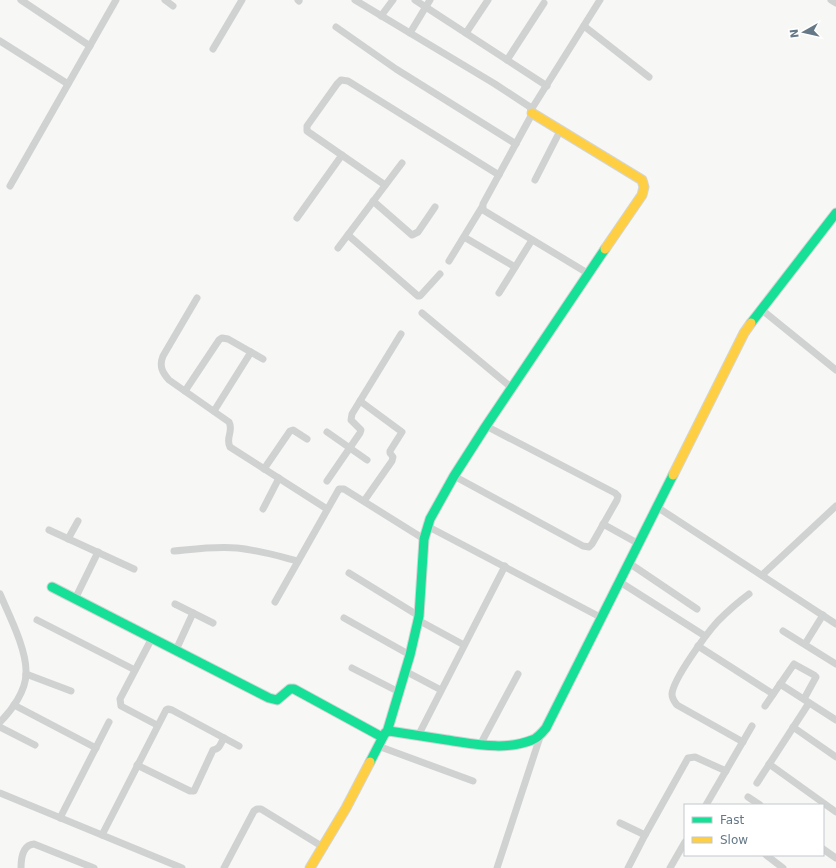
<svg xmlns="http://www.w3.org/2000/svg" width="836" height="868" viewBox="0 0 836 868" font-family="'DejaVu Sans',sans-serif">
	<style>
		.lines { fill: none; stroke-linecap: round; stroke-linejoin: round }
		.fast-casing { stroke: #d3d5d5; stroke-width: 11 }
		.slow-casing { stroke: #d3d5d5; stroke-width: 11 }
		.street { stroke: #d0d2d2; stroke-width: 7 }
		.fast { stroke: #16e098; stroke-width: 9 }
		.slow { stroke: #ffcf43; stroke-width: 9 }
	</style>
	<rect width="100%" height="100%" fill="#f7f7f5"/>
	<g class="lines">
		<!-- fast casing -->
		<g class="fast-casing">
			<g id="fast">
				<path d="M751,323L836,213"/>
				<path d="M52,587L269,698L277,700L290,689H294L382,737"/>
				<path d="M387,732L410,655L419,616L424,539L430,519L454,476L486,426L605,249"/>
				<path d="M370,762L385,733L389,731C408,734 428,737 447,740C475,744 505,751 532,740C538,738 542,733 546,728L673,475"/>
			</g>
		</g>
		<!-- slow casing -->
		<g class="slow-casing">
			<g id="slow">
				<path d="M532,113L642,180L644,187L642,195L605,249"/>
				<path d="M673,475L744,333L751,323"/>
				<path d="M310,868L346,808L370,762"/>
			</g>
		</g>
		<!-- street -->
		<g class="street">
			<path d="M21,0L90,46"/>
			<path d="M165,0L173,6"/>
			<path d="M298,0L299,1"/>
			<path d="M355,0L495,84L530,107L531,110V116L483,204V210L589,274"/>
			<path d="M415,0L547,86"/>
			<path d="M831,0L836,3"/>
			<path d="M381,16L393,0"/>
			<path d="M584,26L649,77"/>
			<path d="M336,27L396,69L516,144"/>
			<path d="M410,33L430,0"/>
			<path d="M466,33L488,0"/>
			<path d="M0,41L68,84"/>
			<path d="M213,49L242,0"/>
			<path d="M507,60L544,3"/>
			<path d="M531,110L600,0"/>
			<path d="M535,180L560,131"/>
			<path d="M385,185L307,131V126L337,84L341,80L348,81L499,175"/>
			<path d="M10,186L116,0"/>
			<path d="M373,201L412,235L418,232L435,207"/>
			<path d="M297,218L342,155"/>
			<path d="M348,235L418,296H420L440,274"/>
			<path d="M464,237L515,267"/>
			<path d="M338,248L402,163"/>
			<path d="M449,261L482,207"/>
			<path d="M499,293L532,240"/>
			<path d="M197,298L163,356C159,366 162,372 169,380L229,422C234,431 225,438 230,447L327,509"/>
			<path d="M762,310L836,370"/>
			<path d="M422,313L512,388"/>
			<path d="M185,391L219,340L222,338L228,339L263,359"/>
			<path d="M360,401L402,432L390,451V453L393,457L392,461L364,501"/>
			<path d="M214,411L251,352"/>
			<path d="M327,432L367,460"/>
			<path d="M264,469L290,431L293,430L307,439"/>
			<path d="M454,476L583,546L589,547L592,544L617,500L618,496L615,493L486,426"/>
			<path d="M327,481L360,433L361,430L351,420L352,414L401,334"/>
			<path d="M657,507L836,624"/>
			<path d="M263,509L279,478"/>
			<path d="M603,524L639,544"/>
			<path d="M427,526L602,618"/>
			<path d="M49,530L134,569"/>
			<path d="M68,539L78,521"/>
			<path d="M174,551C195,549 216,546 237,548C258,550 278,556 298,561"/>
			<path d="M629,563L697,609"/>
			<path d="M349,573L419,616"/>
			<path d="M762,575L836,506"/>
			<path d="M620,582L705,636"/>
			<path d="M0,594C9,615 27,650 26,673C26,691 12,710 0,722"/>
			<path d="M75,599L98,552"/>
			<path d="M275,602L339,489H344L424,539"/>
			<path d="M175,604L213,623"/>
			<path d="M344,618L410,655"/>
			<path d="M37,620L135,670"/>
			<path d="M418,620L464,645"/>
			<path d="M783,631L836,664"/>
			<path d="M152,638L120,699L121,706L157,725"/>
			<path d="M805,644L823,615"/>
			<path d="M698,646L773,694"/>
			<path d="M176,650L193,613"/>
			<path d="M352,668L399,692"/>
			<path d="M405,671L441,690"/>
			<path d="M26,674L71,691"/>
			<path d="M780,684L836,720"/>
			<path d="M14,705L96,748"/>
			<path d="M765,706L794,664L814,675L816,677L804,699"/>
			<path d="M0,727L35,745"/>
			<path d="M793,727L836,757"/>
			<path d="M418,736L505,566"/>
			<path d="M743,742L677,705C674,701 672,699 672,694C673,679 707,633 718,621C728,611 738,602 749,594"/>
			<path d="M480,745L518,674"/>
			<path d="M378,746L473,781"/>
			<path d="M769,764L836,812"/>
			<path d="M137,765L190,791H194L213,750C220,749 220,744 224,738"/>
			<path d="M757,783L809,703"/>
			<path d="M0,793L182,868"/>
			<path d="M748,797L760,805"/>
			<path d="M706,805L752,726"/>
			<path d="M60,818L109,722"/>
			<path d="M620,823L645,835"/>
			<path d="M102,835L166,710L168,709L172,710L239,746"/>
			<path d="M823,849L836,858"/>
			<path d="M766,855L783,868"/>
			<path d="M21,868C21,858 23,845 34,844L94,868"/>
			<path d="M224,868L254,811L257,809H261L323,847"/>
			<path d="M497,868L541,734"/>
			<path d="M628,868L645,835L688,758L695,757L726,771"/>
			<path d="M670,868L685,842"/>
		</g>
		<!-- fast -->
		<use href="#fast" class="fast"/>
		<!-- slow -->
		<use href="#slow" class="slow"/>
	</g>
	<!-- legend -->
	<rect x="684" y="804" width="140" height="52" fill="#ffffff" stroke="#c1c9cf"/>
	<rect x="692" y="817" width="20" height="6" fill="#16e098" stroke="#c1c9cf"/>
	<text x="720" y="824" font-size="12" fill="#647888">Fast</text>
	<rect x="692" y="837" width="20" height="6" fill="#ffcf43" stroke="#c1c9cf"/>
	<text x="720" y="844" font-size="12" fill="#647888">Slow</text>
	<!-- north arrow -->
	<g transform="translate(804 32) rotate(262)" stroke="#ffffff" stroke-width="3" paint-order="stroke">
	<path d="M0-3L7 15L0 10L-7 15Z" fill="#647888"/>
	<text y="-6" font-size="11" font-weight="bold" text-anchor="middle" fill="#647888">N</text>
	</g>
</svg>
